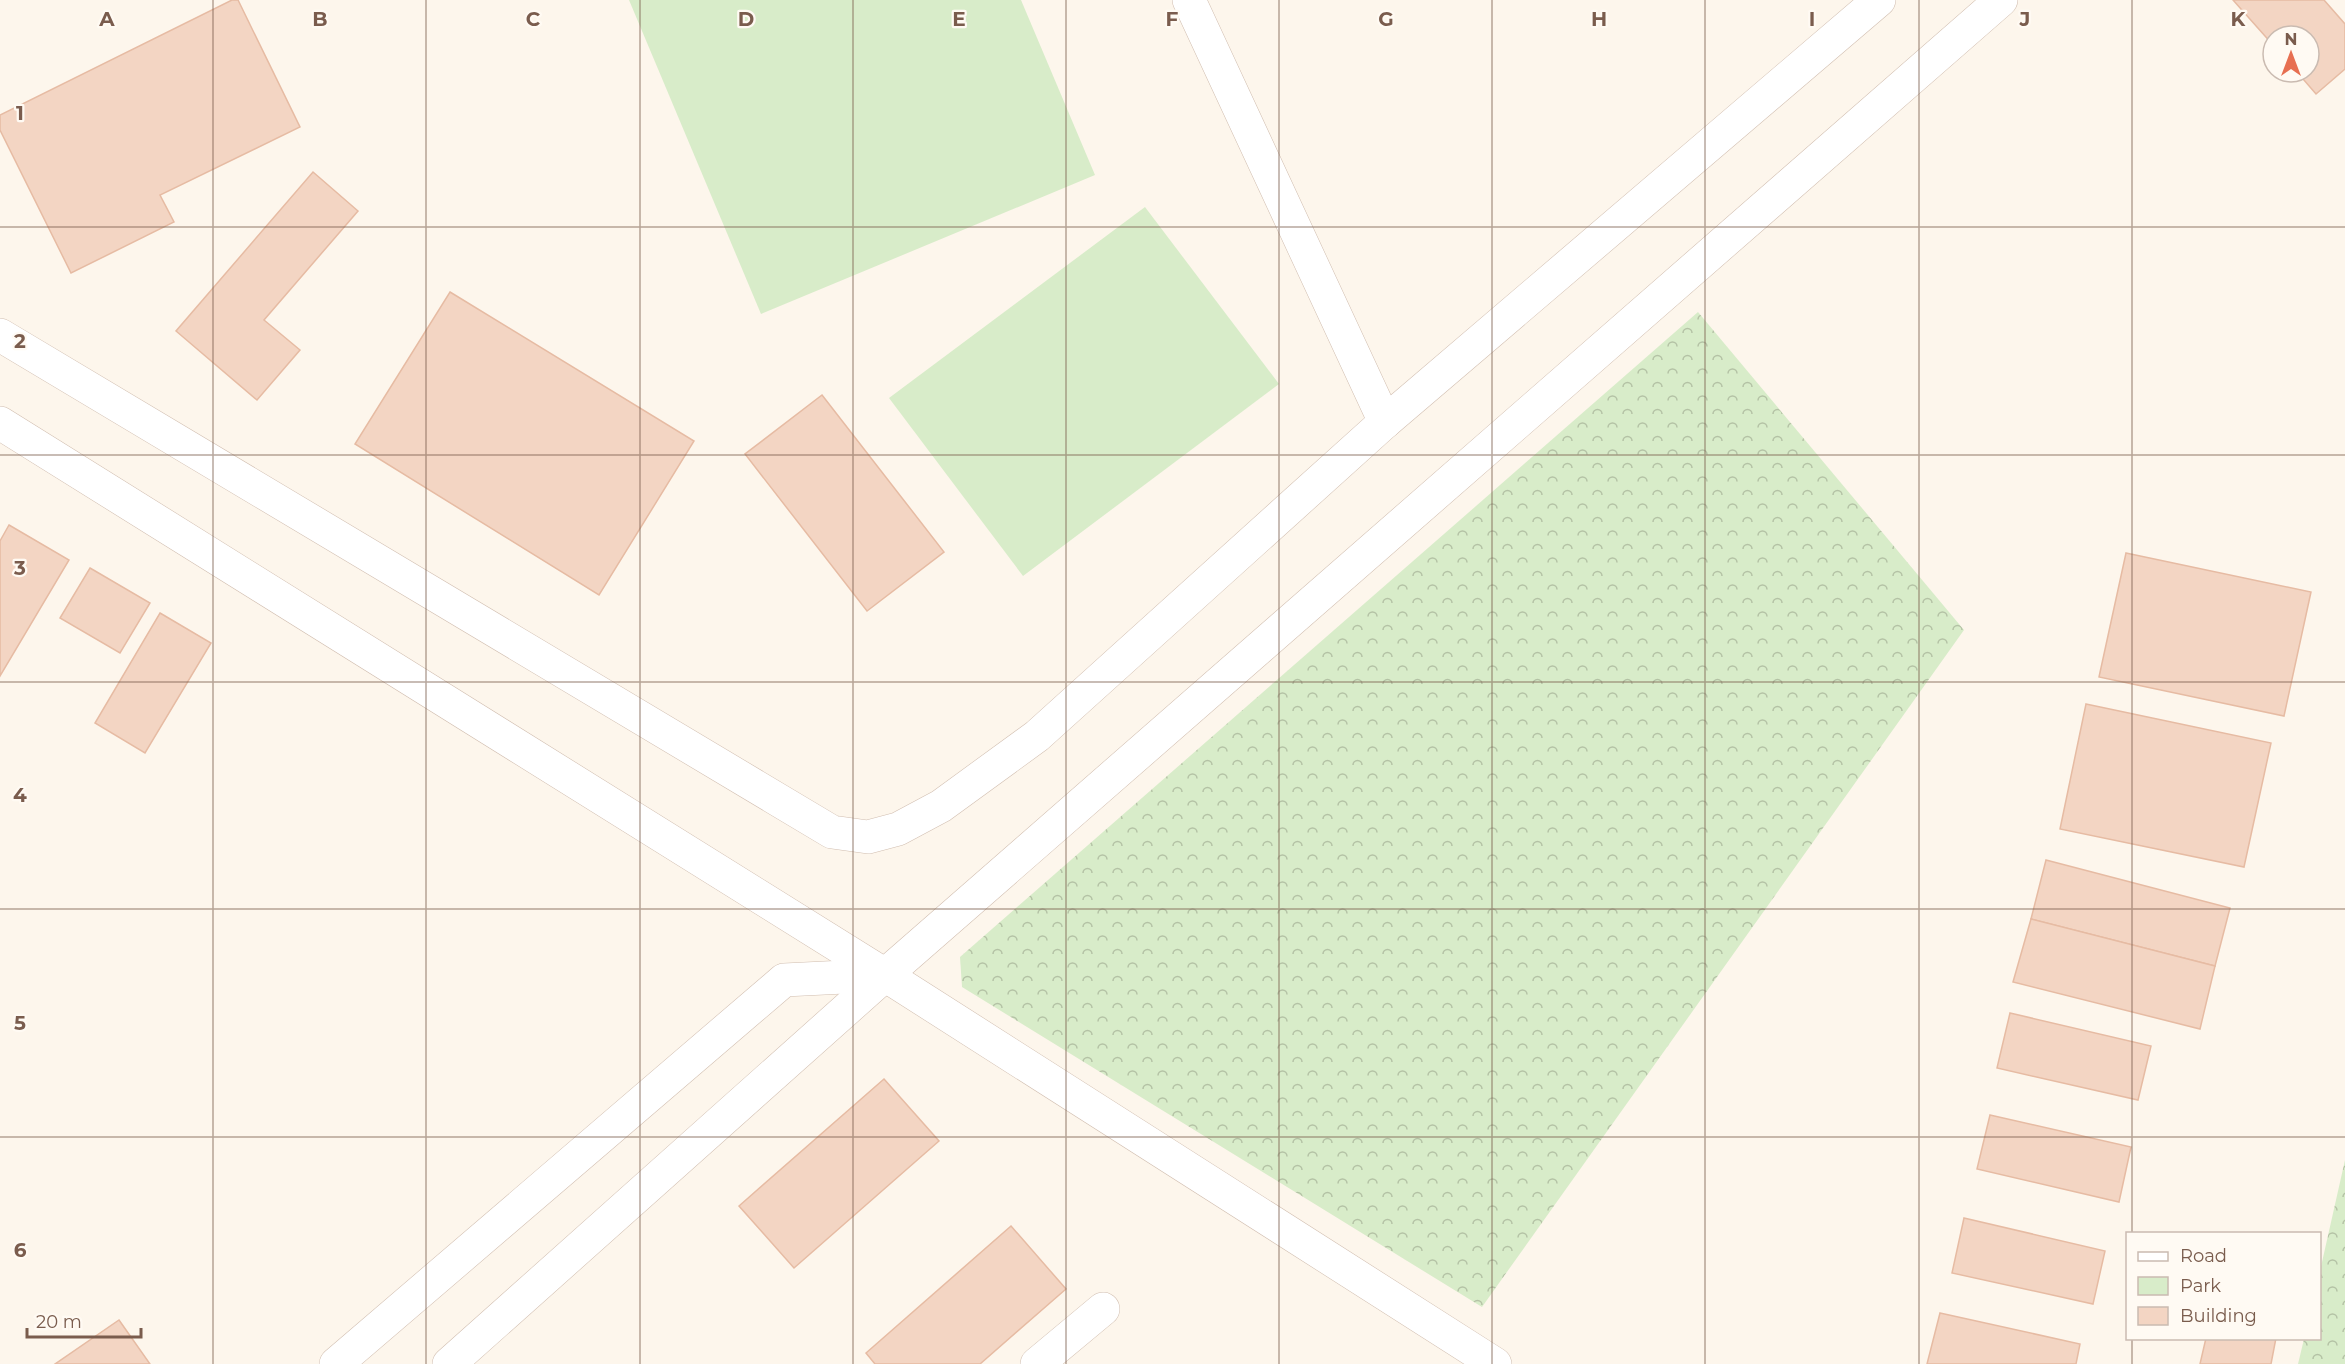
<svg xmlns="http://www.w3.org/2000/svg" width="2345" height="1364" viewBox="0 0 2345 1364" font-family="Montserrat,sans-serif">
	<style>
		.green { fill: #d8ecc9 }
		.forest { fill: url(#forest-crowns) }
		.building { fill: #f3d5c3; stroke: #e6bba3; stroke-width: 1.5 }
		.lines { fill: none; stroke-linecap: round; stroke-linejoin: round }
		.minor-casing { stroke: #d1beb0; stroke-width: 34 }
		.minor { stroke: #fff; stroke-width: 33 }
		.grid { fill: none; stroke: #7a5c4d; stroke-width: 1.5; stroke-opacity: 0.55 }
		.grid-label { font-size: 20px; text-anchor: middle; font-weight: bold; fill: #7a5c4d; stroke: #fffaf3; stroke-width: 4.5; stroke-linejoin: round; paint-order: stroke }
	</style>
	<defs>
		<pattern id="forest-crowns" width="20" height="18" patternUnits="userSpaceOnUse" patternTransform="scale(1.5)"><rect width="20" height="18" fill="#d8ecc9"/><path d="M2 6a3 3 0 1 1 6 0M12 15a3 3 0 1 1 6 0" fill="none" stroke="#b4c2a5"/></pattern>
	</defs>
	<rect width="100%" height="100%" fill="#fdf6ec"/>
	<!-- green -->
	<g class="green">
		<path d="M629,0H1021L1095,175L761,314Z"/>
		<path d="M1145,207L1279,384L1023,576L889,398Z"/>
	</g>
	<!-- forest -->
	<g class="forest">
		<path d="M1698,312L1964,630L1482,1307L962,987L960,957Z"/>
		<path d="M2345,1160V1364H2298L2304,1339L2320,1338V1271Z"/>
	</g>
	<!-- building -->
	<g class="building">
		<path d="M232,0H238L300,127L160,195L174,222L71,273L0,130V115Z"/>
		<path d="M2233,0H2324L2345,24V69L2316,94L2297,72H2309V36H2273V45Z"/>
		<path d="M313,172L358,211L264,320L300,350L257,400L176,331Z"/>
		<path d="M450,292L694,441L599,595L355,444Z"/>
		<path d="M822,395L944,552L867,611L745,454Z"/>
		<path d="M9,525L69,560L0,676V541Z"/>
		<path d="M2126,553L2311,592L2284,716L2099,677Z"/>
		<path d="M90,568L150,603L120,653L60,618Z"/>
		<path d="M160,613L211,643L145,753L95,723Z"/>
		<path d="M2086,704L2271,743L2244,867L2060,829Z"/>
		<path d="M2046,860L2230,908L2215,966L2031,919Z"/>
		<path d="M2031,919L2215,966L2200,1029L2013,982Z"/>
		<path d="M2010,1013L2151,1046L2138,1100L1997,1068Z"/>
		<path d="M884,1079L939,1141L794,1268L739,1206Z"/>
		<path d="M1990,1115L2131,1147L2119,1202L1977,1169Z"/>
		<path d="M1964,1218L2105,1251L2093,1304L1952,1273Z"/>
		<path d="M1011,1226L1066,1289L980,1364H875L866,1353Z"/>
		<path d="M1940,1313L2080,1344L2076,1364H1927Z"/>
		<path d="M119,1320L150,1364H55Z"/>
		<path d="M2206,1338H2276L2271,1364H2200Z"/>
	</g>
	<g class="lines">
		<!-- minor casing -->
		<g class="minor-casing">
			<g id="minor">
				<path d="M1189,0L1385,422"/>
				<path d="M0,335L832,832L868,837L898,829L941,806L1037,736L1385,422L1879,0"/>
				<path d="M0,423L885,975L1495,1364"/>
				<path d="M336,1364L784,980L885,975"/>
				<path d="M449,1364L885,975L2001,0"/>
				<path d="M1037,1364L1103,1309"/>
			</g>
		</g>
		<!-- minor -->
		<use href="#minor" class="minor"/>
	</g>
	<!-- grid -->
	<path class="grid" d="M213,0V1364M426,0V1364M640,0V1364M853,0V1364M1066,0V1364M1279,0V1364M1492,0V1364M1705,0V1364M1919,0V1364M2132,0V1234M0,227H2345M0,455H2345M0,682H2345M0,909H2345M0,1137H2345M2132,1338V1364"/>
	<g class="grid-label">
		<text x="107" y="26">A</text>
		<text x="320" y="26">B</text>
		<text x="533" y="26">C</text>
		<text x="746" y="26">D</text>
		<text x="959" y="26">E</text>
		<text x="1172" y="26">F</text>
		<text x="1386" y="26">G</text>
		<text x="1599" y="26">H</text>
		<text x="1812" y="26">I</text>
		<text x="2025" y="26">J</text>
		<text x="2238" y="26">K</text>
		<text x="20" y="120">1</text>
		<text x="20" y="348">2</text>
		<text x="20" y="575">3</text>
		<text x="20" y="802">4</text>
		<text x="20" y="1030">5</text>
		<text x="20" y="1257">6</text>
	</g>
	<!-- legend -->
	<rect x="2126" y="1232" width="195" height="108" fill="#fffaf3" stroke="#cabbb1" stroke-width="1.5"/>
	<rect x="2138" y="1252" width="30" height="9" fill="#ffffff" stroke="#cabbb1" stroke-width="1.5"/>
	<text x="2180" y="1262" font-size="18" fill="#7a5c4d">Road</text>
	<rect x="2138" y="1277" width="30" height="18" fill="#d8ecc9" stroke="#cabbb1" stroke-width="1.5"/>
	<text x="2180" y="1292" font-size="18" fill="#7a5c4d">Park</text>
	<rect x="2138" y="1307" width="30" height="18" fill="#f3d5c3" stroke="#cabbb1" stroke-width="1.5"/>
	<text x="2180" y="1322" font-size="18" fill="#7a5c4d">Building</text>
	<!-- north arrow -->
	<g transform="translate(2291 54)"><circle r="28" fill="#fffaf3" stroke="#cabbb1" stroke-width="1.5"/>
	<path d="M0-4.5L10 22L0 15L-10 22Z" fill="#e76f51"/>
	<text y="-9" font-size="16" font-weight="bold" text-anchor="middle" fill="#7a5c4d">N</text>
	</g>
	<!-- scale -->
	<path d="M27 1328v9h114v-9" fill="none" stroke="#7a5c4d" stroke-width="3"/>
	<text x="36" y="1328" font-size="18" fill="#7a5c4d" stroke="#fffaf3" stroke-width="4.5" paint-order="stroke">20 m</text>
</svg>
